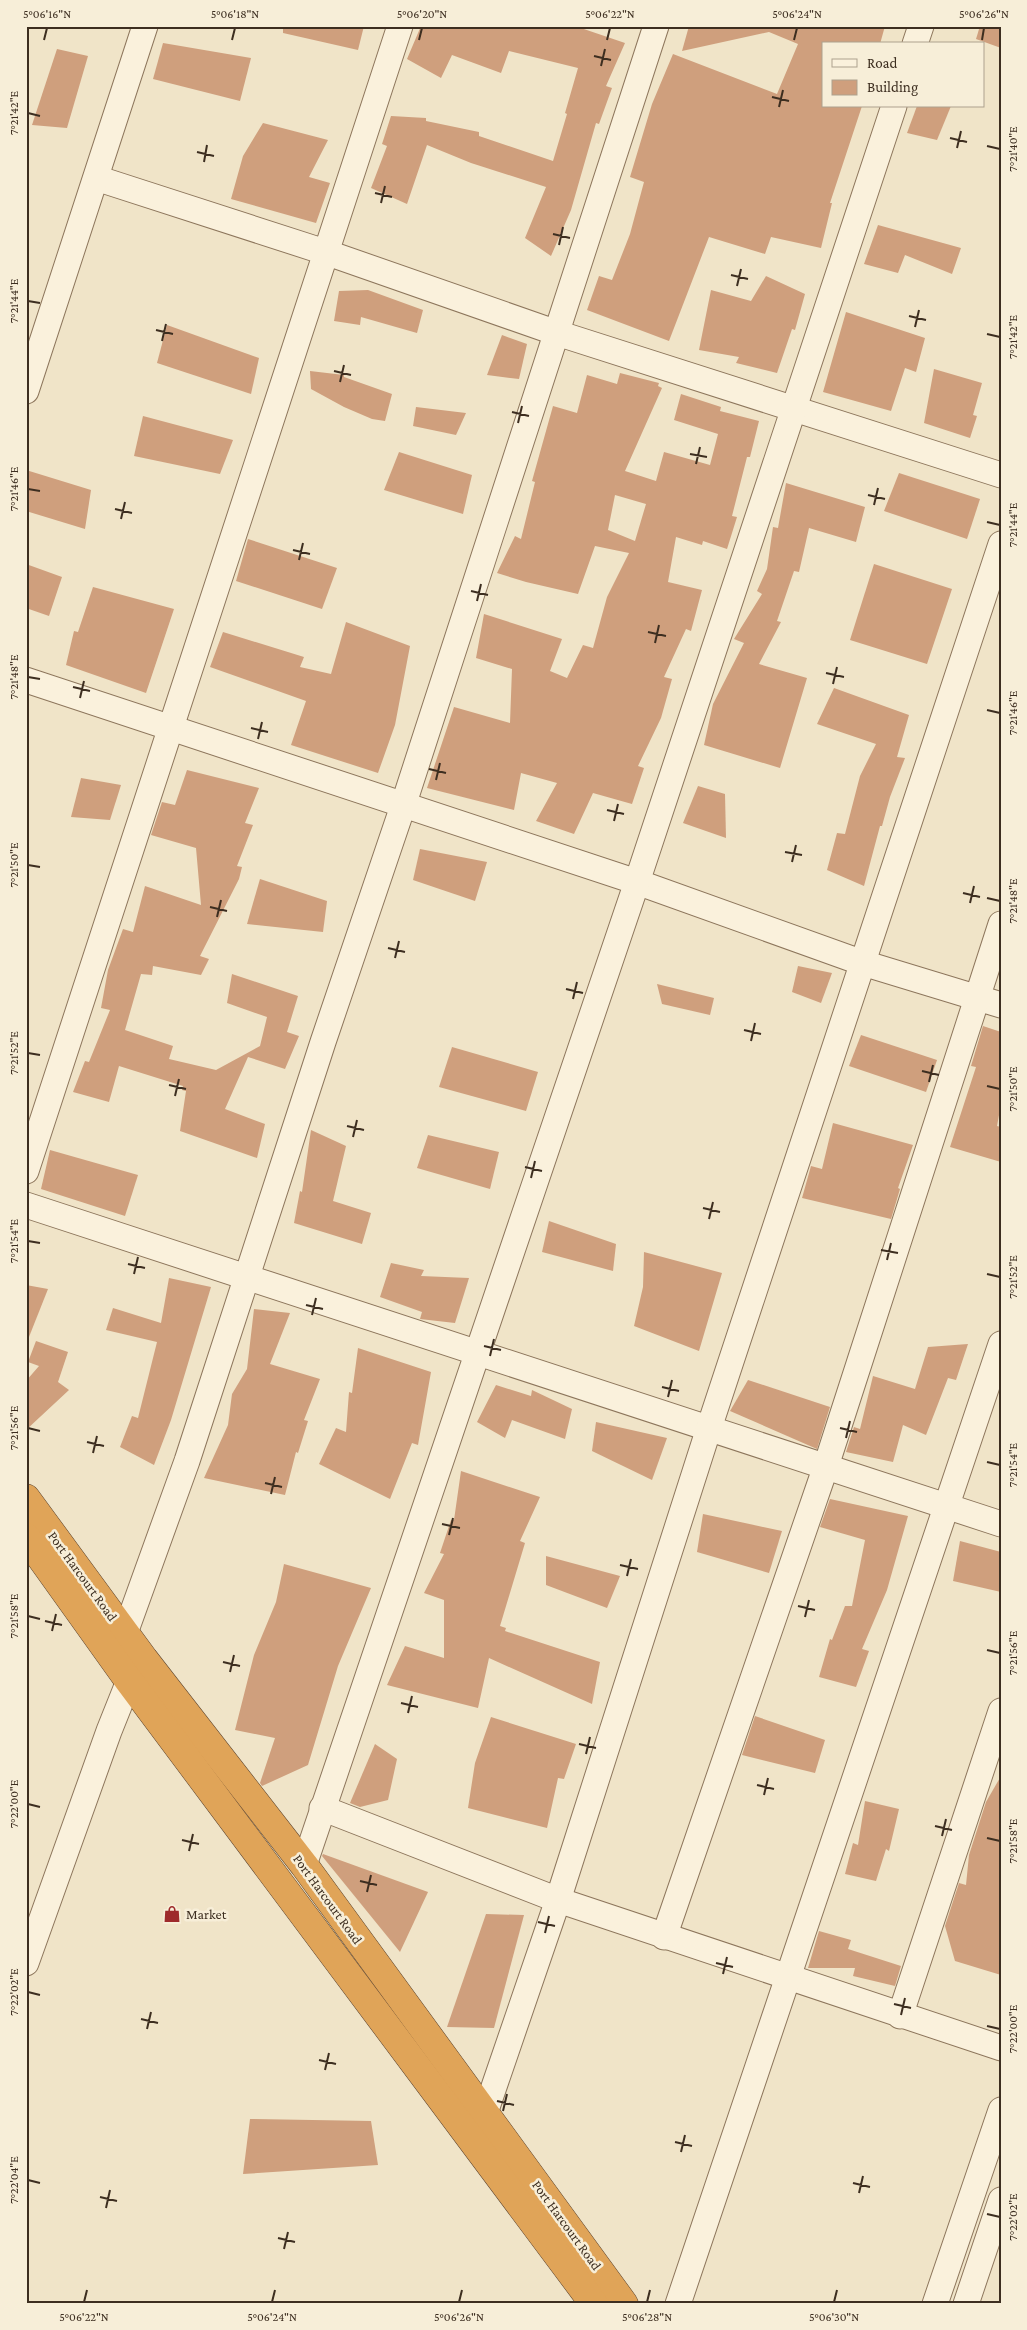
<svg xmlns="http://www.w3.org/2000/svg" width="1027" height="2330" viewBox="0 0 1027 2330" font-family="'Crimson Pro',serif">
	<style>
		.building { fill: #cf9f7d; fill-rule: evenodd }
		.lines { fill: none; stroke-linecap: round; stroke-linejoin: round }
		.minor-casing { stroke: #8d765c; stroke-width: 27 }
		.highway-casing { stroke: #5b4430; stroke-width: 29 }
		.minor { stroke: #faf1dc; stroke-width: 25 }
		.highway { stroke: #e0a458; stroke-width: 28 }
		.ticks { fill: none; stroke: #3d2e20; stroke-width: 2 }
		.labels { text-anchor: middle; stroke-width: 5; stroke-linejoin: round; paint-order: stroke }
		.street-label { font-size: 14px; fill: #3d2e20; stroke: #f7eed8 }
		.poi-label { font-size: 14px; fill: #3d2e20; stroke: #f7eed8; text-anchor: start }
		.neatline { fill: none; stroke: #3d2e20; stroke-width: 2 }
		.ticks-label { font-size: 12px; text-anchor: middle; fill: #3d2e20 }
	</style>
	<rect width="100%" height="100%" fill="#f0e4c8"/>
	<!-- building -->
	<g class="building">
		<path d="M283,26H364L358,50L283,33Z"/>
		<path d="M421,26H575L625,43L606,86L612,88L599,124L596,123L571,210L551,256L525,238L546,187L471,163L427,145L407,204L371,188L387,146L382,144L391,116L426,118V121L479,132V136L553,161L567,114L565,113L578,68L509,51L501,73L452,55L441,78L407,59Z"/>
		<path d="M689,26H885L880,44H823V106H862L830,203H832L821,248L771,237L765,254L709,237L669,341L587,310L599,276L612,280L630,234L644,182L630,177L652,104L673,54L777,94L798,44L769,32L682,51Z"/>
		<path d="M980,26H1001V48L976,39Z"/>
		<path d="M163,43L251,58L240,101L153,79Z"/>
		<path d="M57,49L88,56L67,128L32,125Z"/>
		<path d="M917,106H951L937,140L907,133Z"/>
		<path d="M263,123L328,140L309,177L330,183L316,223L231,199L243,156Z"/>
		<path d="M878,225L961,248L952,274L905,255L898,273L864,264Z"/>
		<path d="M766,276L805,294L795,330L792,329L777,373L736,363L739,357L699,350L711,290L751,301Z"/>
		<path d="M368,290L423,310L417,333L361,317L360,325L334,321L339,291Z"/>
		<path d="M846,312L925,338L916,372L905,368L891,411L823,392Z"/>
		<path d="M167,325L259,358L251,394L157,363Z"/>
		<path d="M502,335L527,344L519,379L487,375Z"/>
		<path d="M934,369L982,383L973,415L977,416L970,438L924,423Z"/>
		<path d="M310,371L344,375V377L392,394L385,421L372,419L344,407L311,389Z"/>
		<path d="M620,373L659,383L658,386L662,388L625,471L656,481L664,452L710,465L718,434L674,420L681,394L721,407L720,411L759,421L750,457H747L732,516L737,517L727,549L703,541L702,545L676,537L668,582L702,590L691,631L686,629L664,677L672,679L661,718L638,766L644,768L632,804L593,793L574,834L536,821L557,783L521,773L514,810L427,788L454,707L510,723L512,669L476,658L484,614L562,639L550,671L567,678L583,645L593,648L607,597L629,553L595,546L578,594L526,582L497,573L515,536L521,539L535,482L532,481L553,406L577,413L587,375L617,384ZM615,495L646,504L635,541L608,530Z"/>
		<path d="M416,407L466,413L456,435L413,426Z"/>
		<path d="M143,416L233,440L220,474L134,456Z"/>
		<path d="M399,452L472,475L463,514L384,490Z"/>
		<path d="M26,470L91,490L85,529L26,511Z"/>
		<path d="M899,473L980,499L967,539L884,511Z"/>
		<path d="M786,483L865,507L856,542L809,528L799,572L794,571L777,621L781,622L759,664L807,678L780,768L704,745L713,704L744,643L734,639L762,594L757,591L767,569L773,527L778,528Z"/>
		<path d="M248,539L337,568L322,609L236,581Z"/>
		<path d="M26,564L62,577L49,616L26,608Z"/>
		<path d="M874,564L952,589L927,664L850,640Z"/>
		<path d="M93,587L174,609L146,693L66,665L74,631L78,632Z"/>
		<path d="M346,622L410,646L395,725L378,773L291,745L306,701L210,667L223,632L304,657L300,667L331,674Z"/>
		<path d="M834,688L909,715L897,757L905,758L890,797L882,826H880L864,886L827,870L837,833L845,834L860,776L876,744L817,724Z"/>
		<path d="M187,770L259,788L245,823L253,825L237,866L242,867L239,879L200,956L209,959L201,975L153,966L152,975L141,974L125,1030L173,1046L169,1059L216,1070L260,1046L267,1017L227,1003L232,974L298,996L287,1032L299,1036L285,1069L248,1057L225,1109L265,1124L257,1158L180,1131L186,1091L182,1090L183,1086L119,1066L109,1102L73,1092L85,1061L89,1062L110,1010L101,1008L108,970L123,929L133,932L145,886L201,905L196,848L151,835L162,802L175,805Z"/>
		<path d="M81,778L121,785L110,820L71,817Z"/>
		<path d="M698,786L725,794L726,838L683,823Z"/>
		<path d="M420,849L487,862L475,901L413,880Z"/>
		<path d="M260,879L327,901L323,932L247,924Z"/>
		<path d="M798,966L832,973L821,1003L792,992Z"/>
		<path d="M657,984L714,998L710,1015L662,1004Z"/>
		<path d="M983,1026L1001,1032V1104L997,1126L1001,1127V1162L950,1147L976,1067L971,1066Z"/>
		<path d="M861,1035L937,1060L926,1092L849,1066Z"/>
		<path d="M452,1047L538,1072L526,1111L439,1087Z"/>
		<path d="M833,1123L913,1145L898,1188L900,1189L891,1219L802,1198L811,1166L822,1169Z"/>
		<path d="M311,1130L346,1146L333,1201L371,1213L362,1244L294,1223L300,1191L302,1192Z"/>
		<path d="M428,1135L499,1152L490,1189L417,1168Z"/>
		<path d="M50,1150L138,1175L125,1216L41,1189Z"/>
		<path d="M549,1221L616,1244L613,1271L542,1252Z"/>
		<path d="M644,1252L722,1273L699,1351L634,1326L643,1287Z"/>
		<path d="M391,1263L424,1270L421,1276L469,1278L455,1323L420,1319L422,1312L380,1297Z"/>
		<path d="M169,1278L211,1287L171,1420L154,1465L120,1447L132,1416L138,1418L157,1342L106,1330L113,1308L161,1323Z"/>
		<path d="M26,1285L48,1289L27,1342H26Z"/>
		<path d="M254,1309L290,1313L270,1364L320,1379L304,1420L308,1421L298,1453L296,1452L285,1495L204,1478L228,1425L232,1394L247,1369Z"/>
		<path d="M36,1341L68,1352L58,1382L69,1390L26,1430V1381L39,1366L28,1362Z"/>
		<path d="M968,1344L956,1380L948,1378L926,1435L903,1425L893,1462L846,1452L854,1427L860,1429L873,1376L915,1389L928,1347Z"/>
		<path d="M358,1348L431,1372L418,1445L412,1443L390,1499L319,1464L336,1428L346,1432L349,1392L352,1393Z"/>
		<path d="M748,1380L830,1407L817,1449L730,1411Z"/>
		<path d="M496,1385L531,1396L532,1390L572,1409L565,1439L512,1420L505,1438L477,1422Z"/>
		<path d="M596,1422L667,1438L652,1480L592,1451Z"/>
		<path d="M461,1471L540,1497L520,1541L525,1543L500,1626L506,1628L505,1631L600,1662L592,1704L489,1658L478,1708L387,1685L405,1646L444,1658V1600L424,1593L444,1554L440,1553L451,1520H454Z"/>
		<path d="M830,1499L908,1516L887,1590L862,1649L869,1651L856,1687L819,1677L830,1639L832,1640L845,1606H852L865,1540L820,1527Z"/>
		<path d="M703,1514L782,1531L769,1573L697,1552Z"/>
		<path d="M960,1541L1001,1552V1592L953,1581Z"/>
		<path d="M546,1556L620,1576L607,1608L546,1585Z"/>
		<path d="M284,1564L371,1588L338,1666L308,1765L262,1786L260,1783L275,1738L235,1730L254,1655L276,1602Z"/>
		<path d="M755,1716L825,1740L815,1773L742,1755Z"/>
		<path d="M491,1717L576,1744L564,1779L558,1778L547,1828L468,1808L475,1763Z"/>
		<path d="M375,1744L397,1759L388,1800L360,1807L350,1803Z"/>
		<path d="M1001,1776V1975L955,1961L945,1926L959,1883L966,1885L969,1855L986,1802Z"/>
		<path d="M865,1801L899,1809L889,1851L886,1849L876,1881L845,1874L853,1843L858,1845Z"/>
		<path d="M323,1854L428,1892L400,1952L322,1856Z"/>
		<path d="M486,1914L524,1915L494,2028L447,2027Z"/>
		<path d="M819,1931L851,1940L848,1949L901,1966L895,1986L853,1976L855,1968H808Z"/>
		<path d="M250,2119L371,2121L378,2165L243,2174Z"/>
	</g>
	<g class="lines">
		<!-- minor casing -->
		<g class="minor-casing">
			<g id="minor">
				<path d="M915,44L921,26"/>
				<path d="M96,178L328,253L557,333L1001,475"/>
				<path d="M26,391L145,26"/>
				<path d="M26,680L637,882L863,963L1001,1005"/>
				<path d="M26,1171L400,26"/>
				<path d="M26,1205L1001,1524"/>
				<path d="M125,1633L187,1461L323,1042L403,806L656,26"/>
				<path d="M322,1808L558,1900L1001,2048"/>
				<path d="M304,1865L637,882L894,106"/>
				<path d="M664,1937L826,1466L1001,924"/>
				<path d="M26,1963L109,1731L129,1681L139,1667"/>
				<path d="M900,2016L1001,1711"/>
				<path d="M485,2113L558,1900L709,1428L1001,544"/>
				<path d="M678,2304L1001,1344"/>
				<path d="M935,2304L1001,2110"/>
				<path d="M966,2304L1001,2200"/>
			</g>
		</g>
		<!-- highway casing -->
		<g class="highway-casing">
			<g id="highway">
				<path d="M26,1498L144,1659L304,1865L624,2304"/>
				<path d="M26,1537L129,1681L594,2304"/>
			</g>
		</g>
		<!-- minor -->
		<use href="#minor" class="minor"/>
		<!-- highway -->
		<use href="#highway" class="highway"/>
	</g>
	<!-- ticks -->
	<path class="ticks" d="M44,40L47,28M232,40L235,28M419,40L422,28M607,40L610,28M794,40L797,28M982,40L984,28M594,56L611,60M601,66L605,49M772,97L789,101M779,107L783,90M28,113L40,116M950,138L967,142M987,146L1000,149M957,148L961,131M197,152L214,156M204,162L207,145M375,193L392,197M381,203L385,186M553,234L570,238M559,245L563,227M731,275L748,279M737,286L741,269M28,301L40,303M909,316L926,320M915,327L919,310M156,330L173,334M987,334L1000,337M162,341L166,324M334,371L351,375M340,382L344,365M512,412L529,416M518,423L522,406M690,454L707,457M696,464L700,447M28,489L40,491M868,495L885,499M874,505L878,488M115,509L132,513M121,519L125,502M987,522L1000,525M293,550L310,554M299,560L303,543M471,591L488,595M477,601L481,584M648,632L666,636M655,643L659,625M826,673L844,677M28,677L40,679M833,684L837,667M73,687L90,691M80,698L84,681M987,710L1000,713M251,728L268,732M258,739L262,722M429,769L446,773M436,780L440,763M607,810L624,814M614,821L618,804M785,852L802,855M792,862L796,845M28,865L40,867M963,893L980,897M987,898L1000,901M970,903L974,886M210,907L227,911M217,917L221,900M388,948L405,952M395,958L399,941M566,989L583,993M573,999L577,982M744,1030L761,1034M751,1041L755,1023M28,1053L40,1055M922,1071L939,1075M929,1082L933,1065M169,1085L186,1089M987,1086L1000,1089M175,1096L179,1079M347,1126L364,1130M353,1137L357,1120M525,1167L542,1171M531,1178L535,1161M703,1208L720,1212M709,1219L713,1202M28,1241L40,1243M881,1250L898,1253M887,1260L891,1243M128,1264L145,1268M134,1274L138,1257M987,1274L1000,1277M306,1305L323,1309M312,1315L316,1298M484,1346L501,1350M490,1356L494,1339M662,1387L679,1391M668,1397L672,1380M28,1428L40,1431M840,1428L857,1432M846,1438L850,1421M87,1442L104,1446M93,1453L97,1436M987,1462L1000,1465M265,1483L282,1487M271,1494L275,1477M442,1524L460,1528M449,1535L453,1518M620,1565L638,1569M627,1576L631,1559M798,1606L815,1610M28,1616L40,1619M805,1617L809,1600M45,1621L62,1625M52,1631L56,1614M987,1650L1000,1653M223,1662L240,1666M230,1672L234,1655M401,1703L418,1707M408,1713L412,1696M579,1744L596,1748M586,1754L590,1737M757,1785L774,1789M764,1795L768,1778M28,1804L40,1807M935,1826L952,1830M942,1836L946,1819M987,1838L1000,1841M182,1840L199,1844M189,1851L193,1834M360,1881L377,1885M367,1892L371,1875M538,1922L555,1926M545,1933L549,1916M716,1963L733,1967M723,1974L727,1957M28,1992L40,1995M894,2004L911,2008M901,2015L905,1998M141,2019L158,2023M987,2026L1000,2029M147,2029L151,2012M319,2060L336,2064M325,2070L329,2053M497,2101L514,2105M503,2111L507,2094M675,2142L692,2146M681,2152L685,2135M28,2180L40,2183M853,2183L870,2187M859,2193L863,2176M100,2197L117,2201M106,2208L110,2190M987,2214L1000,2217M278,2238L295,2242M284,2249L288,2232M84,2302L87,2290M272,2302L275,2290M459,2302L462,2290M647,2302L650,2290M834,2302L837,2290"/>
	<!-- icons -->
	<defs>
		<g id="shop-bare" transform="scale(1.35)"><path d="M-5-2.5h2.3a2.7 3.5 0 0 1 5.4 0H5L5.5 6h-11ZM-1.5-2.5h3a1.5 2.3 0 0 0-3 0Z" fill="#9e2a2b" stroke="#f7eed8" stroke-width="2.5" paint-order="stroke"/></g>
	</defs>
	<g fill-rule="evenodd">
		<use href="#shop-bare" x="172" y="1914"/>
	</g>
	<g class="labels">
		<!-- street labels -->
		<g class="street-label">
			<text transform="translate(83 1576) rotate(54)" y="5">Port Harcourt Road</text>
			<text transform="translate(328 1899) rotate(54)" y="5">Port Harcourt Road</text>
			<text transform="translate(567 2225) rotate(54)" y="5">Port Harcourt Road</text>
		</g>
		<!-- poi labels -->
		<g class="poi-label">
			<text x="186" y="1919">Market</text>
		</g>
	</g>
	<!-- border -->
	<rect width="1027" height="2330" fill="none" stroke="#f7eed8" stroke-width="55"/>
	<!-- legend -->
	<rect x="822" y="42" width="162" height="65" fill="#f7eed8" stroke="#ada18e"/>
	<rect x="832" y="59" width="25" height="8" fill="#faf1dc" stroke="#ada18e"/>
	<text x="867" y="68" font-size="15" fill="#3d2e20">Road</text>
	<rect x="832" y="80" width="25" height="15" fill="#cf9f7d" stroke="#ada18e"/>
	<text x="867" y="92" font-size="15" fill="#3d2e20">Building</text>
	<rect x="28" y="28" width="972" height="2274" class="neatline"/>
	<g class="ticks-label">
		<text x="47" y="18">5°06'16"N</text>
		<text x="235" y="18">5°06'18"N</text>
		<text x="422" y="18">5°06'20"N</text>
		<text x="610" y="18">5°06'22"N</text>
		<text x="797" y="18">5°06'24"N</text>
		<text x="984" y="18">5°06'26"N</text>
		<text transform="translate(14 113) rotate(-90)" y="4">7°21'42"E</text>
		<text transform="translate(1013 149) rotate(-90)" y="4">7°21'40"E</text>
		<text transform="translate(14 301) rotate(-90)" y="4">7°21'44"E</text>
		<text transform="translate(1013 337) rotate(-90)" y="4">7°21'42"E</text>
		<text transform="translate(14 489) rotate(-90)" y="4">7°21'46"E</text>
		<text transform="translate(1013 525) rotate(-90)" y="4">7°21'44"E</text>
		<text transform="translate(14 677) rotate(-90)" y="4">7°21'48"E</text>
		<text transform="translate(1013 713) rotate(-90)" y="4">7°21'46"E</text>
		<text transform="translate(14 865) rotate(-90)" y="4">7°21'50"E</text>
		<text transform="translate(1013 901) rotate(-90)" y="4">7°21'48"E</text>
		<text transform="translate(14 1053) rotate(-90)" y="4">7°21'52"E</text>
		<text transform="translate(1013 1089) rotate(-90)" y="4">7°21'50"E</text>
		<text transform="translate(14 1241) rotate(-90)" y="4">7°21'54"E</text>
		<text transform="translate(1013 1277) rotate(-90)" y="4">7°21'52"E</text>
		<text transform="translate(14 1428) rotate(-90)" y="4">7°21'56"E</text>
		<text transform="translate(1013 1465) rotate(-90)" y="4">7°21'54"E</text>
		<text transform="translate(14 1616) rotate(-90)" y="4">7°21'58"E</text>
		<text transform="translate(1013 1653) rotate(-90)" y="4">7°21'56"E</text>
		<text transform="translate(14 1804) rotate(-90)" y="4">7°22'00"E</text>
		<text transform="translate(1013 1841) rotate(-90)" y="4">7°21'58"E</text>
		<text transform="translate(14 1992) rotate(-90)" y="4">7°22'02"E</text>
		<text transform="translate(1013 2029) rotate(-90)" y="4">7°22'00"E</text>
		<text transform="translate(14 2180) rotate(-90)" y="4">7°22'04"E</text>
		<text transform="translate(1013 2217) rotate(-90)" y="4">7°22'02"E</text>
		<text x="84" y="2321">5°06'22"N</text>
		<text x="272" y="2321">5°06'24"N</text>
		<text x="459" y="2321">5°06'26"N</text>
		<text x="647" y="2321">5°06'28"N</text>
		<text x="834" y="2321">5°06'30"N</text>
	</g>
</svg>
